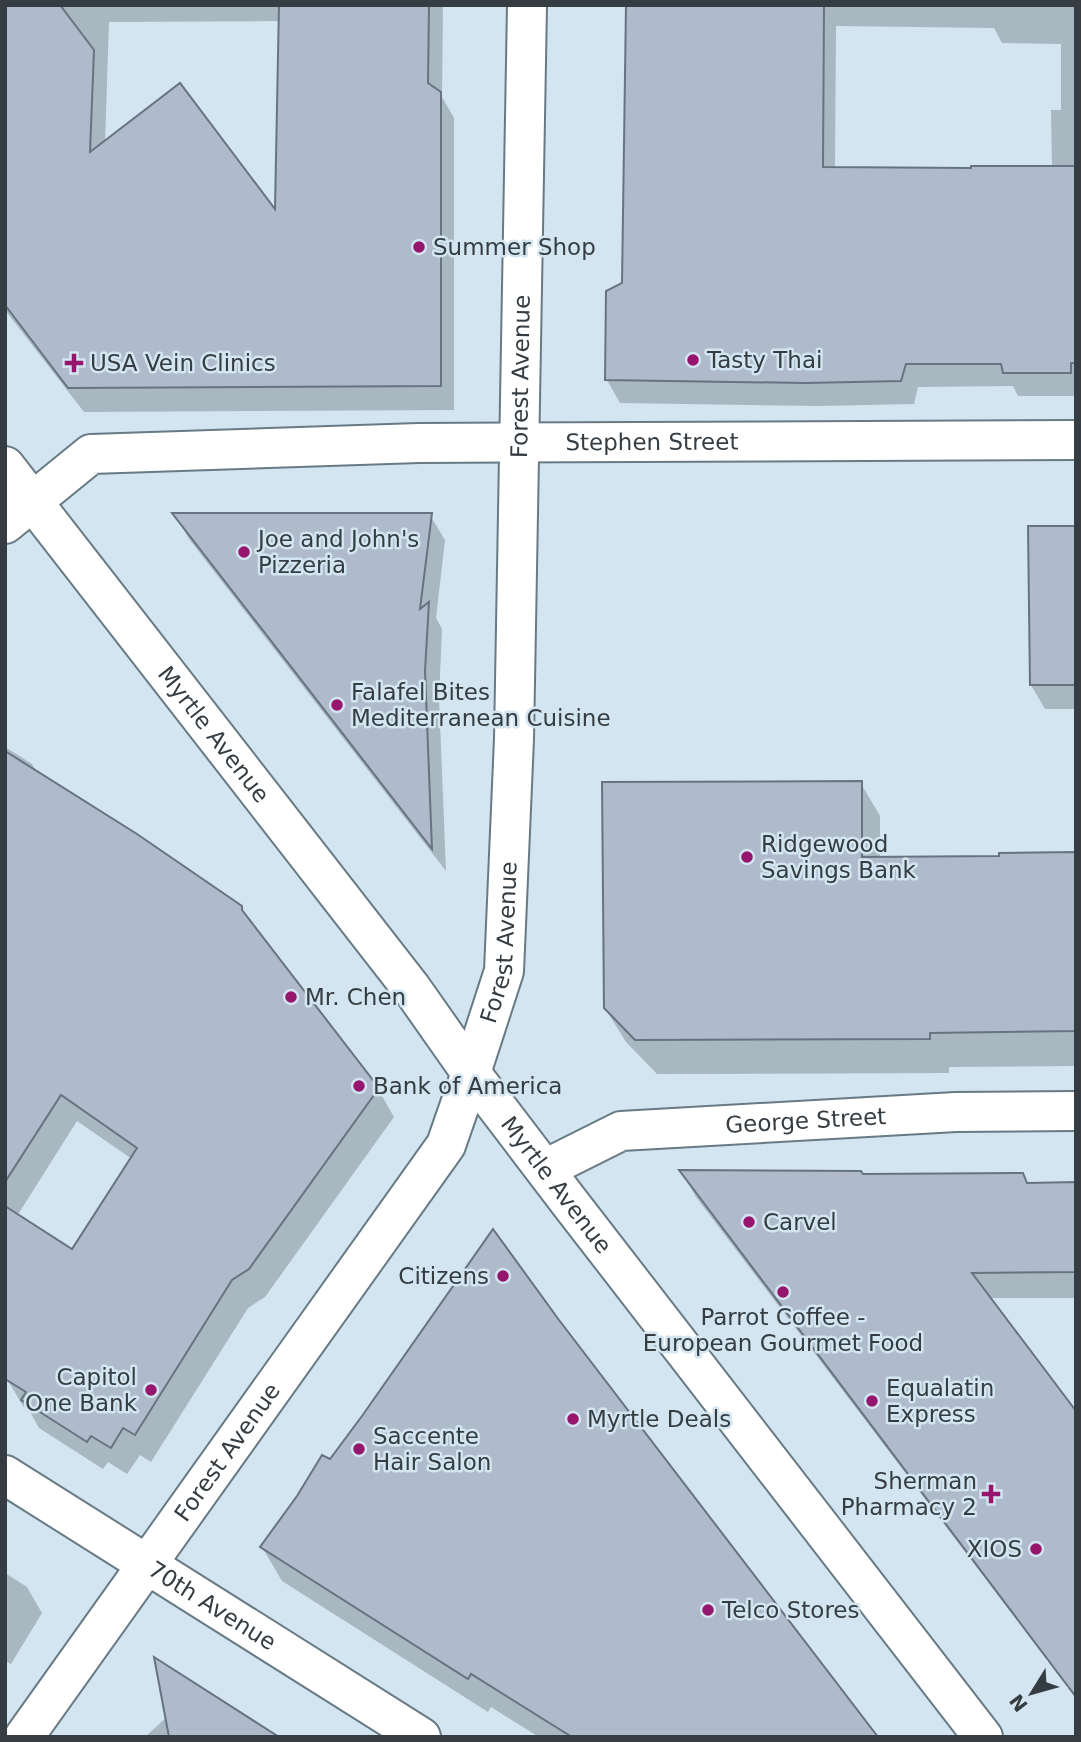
<svg xmlns="http://www.w3.org/2000/svg" width="1081" height="1742" viewBox="0 0 1081 1742" font-family="'DejaVu Sans',sans-serif">
	<style>
		.shadow { fill: #0003; fill-rule: evenodd }
		.building { fill: #afbaca; stroke: #687381; stroke-width: 2 }
		.lines { fill: none; stroke-linecap: round; stroke-linejoin: round }
		.street-casing { stroke: #687a84; stroke-width: 42 }
		.secondary-casing { stroke: #687a84; stroke-width: 42 }
		.primary-casing { stroke: #687a84; stroke-width: 42 }
		.street { stroke: #fff; stroke-width: 38 }
		.secondary { stroke: #fff; stroke-width: 38 }
		.primary { stroke: #fff; stroke-width: 38 }
		.poi-dot { fill: #96166e; stroke: #d2e5f0; stroke-width: 2.5 }
		.labels { text-anchor: middle; stroke-width: 5; stroke-linejoin: round; paint-order: stroke }
		.poi-label { font-size: 23px; fill: #363d42; stroke: #d2e5f0; text-anchor: start }
		.street-label { font-size: 23px; fill: #363d42; stroke: #d2e5f0 }
	</style>
	<rect width="100%" height="100%" fill="#d2e5f0"/>
	<!-- shadow -->
	<g class="shadow">
		<path d="M5,5H443L442,97L454,118V410L84,412L5,310ZM280,21L277,214L105,143L109,22Z"/>
		<path d="M628,5H1076V396H1018L1013,386L918,387L914,404L819,406L620,403L607,380L624,285ZM836,26L994,28L1002,43L1061,44V110H1051L1052,167L835,169Z"/>
		<path d="M175,515H430L445,540L436,618L442,629L439,698L446,871L189,539Z"/>
		<path d="M1076,528V709H1045L1031,685Z"/>
		<path d="M5,747L32,764L37,773L241,907L250,923L378,1089L394,1117L265,1297L248,1308L151,1462L140,1455L127,1474L108,1462L103,1469L39,1428L29,1410L23,1406L7,1379L5,1363ZM77,1121L132,1159L72,1252L17,1216Z"/>
		<path d="M860,782L880,816V858L1076,855V1066L949,1067V1073L657,1074L626,1042L605,1008Z"/>
		<path d="M682,1172L862,1176L1022,1175L1028,1184H1076V1298H989L1076,1417V1698L696,1197Z"/>
		<path d="M558,1322L876,1737H539L491,1707L488,1712L282,1581L262,1547L330,1461Z"/>
		<path d="M5,1573L27,1587L42,1613L11,1664L5,1661Z"/>
		<path d="M167,1717L276,1737H145Z"/>
	</g>
	<!-- building -->
	<g class="building">
		<path d="M5,5H60L94,50L90,152L180,83L275,209L279,5H429L428,83L441,92V386L68,388L5,305Z"/>
		<path d="M626,5H824L823,167L971,168V166H1076V363H1071V373H1003L1001,364H906L901,381L805,383L605,380L606,291L622,283Z"/>
		<path d="M172,513H432L420,609L429,602L425,671L432,849Z"/>
		<path d="M1028,526H1076V685H1030Z"/>
		<path d="M5,751L137,834L242,906V910L379,1088L249,1269L232,1280L135,1435L123,1428L111,1448L91,1436L87,1442L21,1400L26,1392L5,1379V1206L72,1249L137,1148L61,1095L5,1182Z"/>
		<path d="M862,781V857L999,856V853L1076,852V1031L930,1033V1039L635,1040L604,1008L602,782Z"/>
		<path d="M679,1170L861,1171L863,1174L1023,1173L1027,1183L1076,1182V1272L972,1273L1076,1411V1697Z"/>
		<path d="M493,1229L559,1320L878,1737H572L471,1674L468,1679L260,1547L297,1496L322,1455L330,1459L362,1416Z"/>
		<path d="M154,1657L279,1737H169Z"/>
	</g>
	<g class="lines">
		<!-- street casing -->
		<g class="street-casing">
			<g id="street">
				<path id="s1" d="M5,524L91,454L419,443L1076,440"/>
				<path id="s2" d="M471,1073L504,971L514,739L527,5"/>
				<path id="s3" d="M545,1169L621,1131L956,1112L1076,1111"/>
				<path id="s4" d="M5,1475L421,1737"/>
			</g>
		</g>
		<!-- secondary casing -->
		<g class="secondary-casing">
			<g id="secondary">
				<path id="s5" d="M24,1737L446,1145L471,1073"/>
			</g>
		</g>
		<!-- primary casing -->
		<g class="primary-casing">
			<g id="primary">
				<path id="s6" d="M5,466L412,989L471,1073L570,1203L983,1737"/>
			</g>
		</g>
		<!-- street -->
		<use href="#street" class="street"/>
		<!-- secondary -->
		<use href="#secondary" class="secondary"/>
		<!-- primary -->
		<use href="#primary" class="primary"/>
	</g>
	<!-- markers -->
	<g class="poi-dot">
		<circle cx="419" cy="247" r="7"/>
		<circle cx="693" cy="360" r="7"/>
		<path d="M70.5 352.5h7v7h7v7h-7v7h-7v-7h-7v-7h7z"/>
		<circle cx="244" cy="552" r="7"/>
		<circle cx="337" cy="705" r="7"/>
		<circle cx="747" cy="857" r="7"/>
		<circle cx="291" cy="997" r="7"/>
		<circle cx="359" cy="1086" r="7"/>
		<circle cx="749" cy="1222" r="7"/>
		<circle cx="503" cy="1276" r="7"/>
		<circle cx="783" cy="1292" r="7"/>
		<circle cx="151" cy="1390" r="7"/>
		<circle cx="872" cy="1401" r="7"/>
		<circle cx="573" cy="1419" r="7"/>
		<circle cx="359" cy="1449" r="7"/>
		<path d="M987.5 1483.5h7v7h7v7h-7v7h-7v-7h-7v-7h7z"/>
		<circle cx="1036" cy="1549" r="7"/>
		<circle cx="708" cy="1610" r="7"/>
	</g>
	<g class="labels">
		<!-- poi labels -->
		<g class="poi-label">
			<text x="433" y="255">Summer Shop</text>
			<text x="707" y="368">Tasty Thai</text>
			<text x="90" y="371">USA Vein Clinics</text>
			<text x="258" y="547">Joe and John's<tspan x="258" dy="26">Pizzeria</tspan></text>
			<text x="351" y="700">Falafel Bites<tspan x="351" dy="26">Mediterranean Cuisine</tspan></text>
			<text x="761" y="852">Ridgewood<tspan x="761" dy="26">Savings Bank</tspan></text>
			<text x="305" y="1005">Mr. Chen</text>
			<text x="373" y="1094">Bank of America</text>
			<text x="763" y="1230">Carvel</text>
			<text x="489" y="1284" text-anchor="end">Citizens</text>
			<text x="783" y="1325" text-anchor="middle">Parrot Coffee -<tspan x="783" dy="26">European Gourmet Food</tspan></text>
			<text x="137" y="1385" text-anchor="end">Capitol<tspan x="137" dy="26">One Bank</tspan></text>
			<text x="886" y="1396">Equalatin<tspan x="886" dy="26">Express</tspan></text>
			<text x="587" y="1427">Myrtle Deals</text>
			<text x="373" y="1444">Saccente<tspan x="373" dy="26">Hair Salon</tspan></text>
			<text x="977" y="1489" text-anchor="end">Sherman<tspan x="977" dy="26">Pharmacy 2</tspan></text>
			<text x="1022" y="1557" text-anchor="end">XIOS</text>
			<text x="722" y="1618">Telco Stores</text>
		</g>
		<!-- street labels -->
		<g class="street-label">
			<text dy="8" stroke="none"><textPath href="#s2" startOffset="702">Forest Avenue</textPath></text>
			<text dy="8" stroke="none"><textPath href="#s1" startOffset="672">Stephen Street</textPath></text>
			<text dy="8" stroke="none"><textPath href="#s6" startOffset="340">Myrtle Avenue</textPath></text>
			<text dy="8" stroke="none"><textPath href="#s2" startOffset="135">Forest Avenue</textPath></text>
			<text dy="8" stroke="none"><textPath href="#s3" startOffset="270">George Street</textPath></text>
			<text dy="8" stroke="none"><textPath href="#s6" startOffset="906">Myrtle Avenue</textPath></text>
			<text dy="8" stroke="none"><textPath href="#s5" startOffset="350">Forest Avenue</textPath></text>
			<text dy="8" stroke="none"><textPath href="#s4" startOffset="245">70th Avenue</textPath></text>
		</g>
	</g>
	<!-- border -->
	<rect width="1081" height="1742" fill="none" stroke="#363d42" stroke-width="14"/>
	<!-- north arrow -->
	<g transform="translate(1032 1693) rotate(233)" stroke="#d2e5f0" stroke-width="5" paint-order="stroke">
	<path d="M0-5L12 26L0 18L-12 26Z" fill="#363d42"/>
	<text y="-10" font-size="19" font-weight="bold" text-anchor="middle" fill="#363d42">N</text>
	</g>
</svg>
